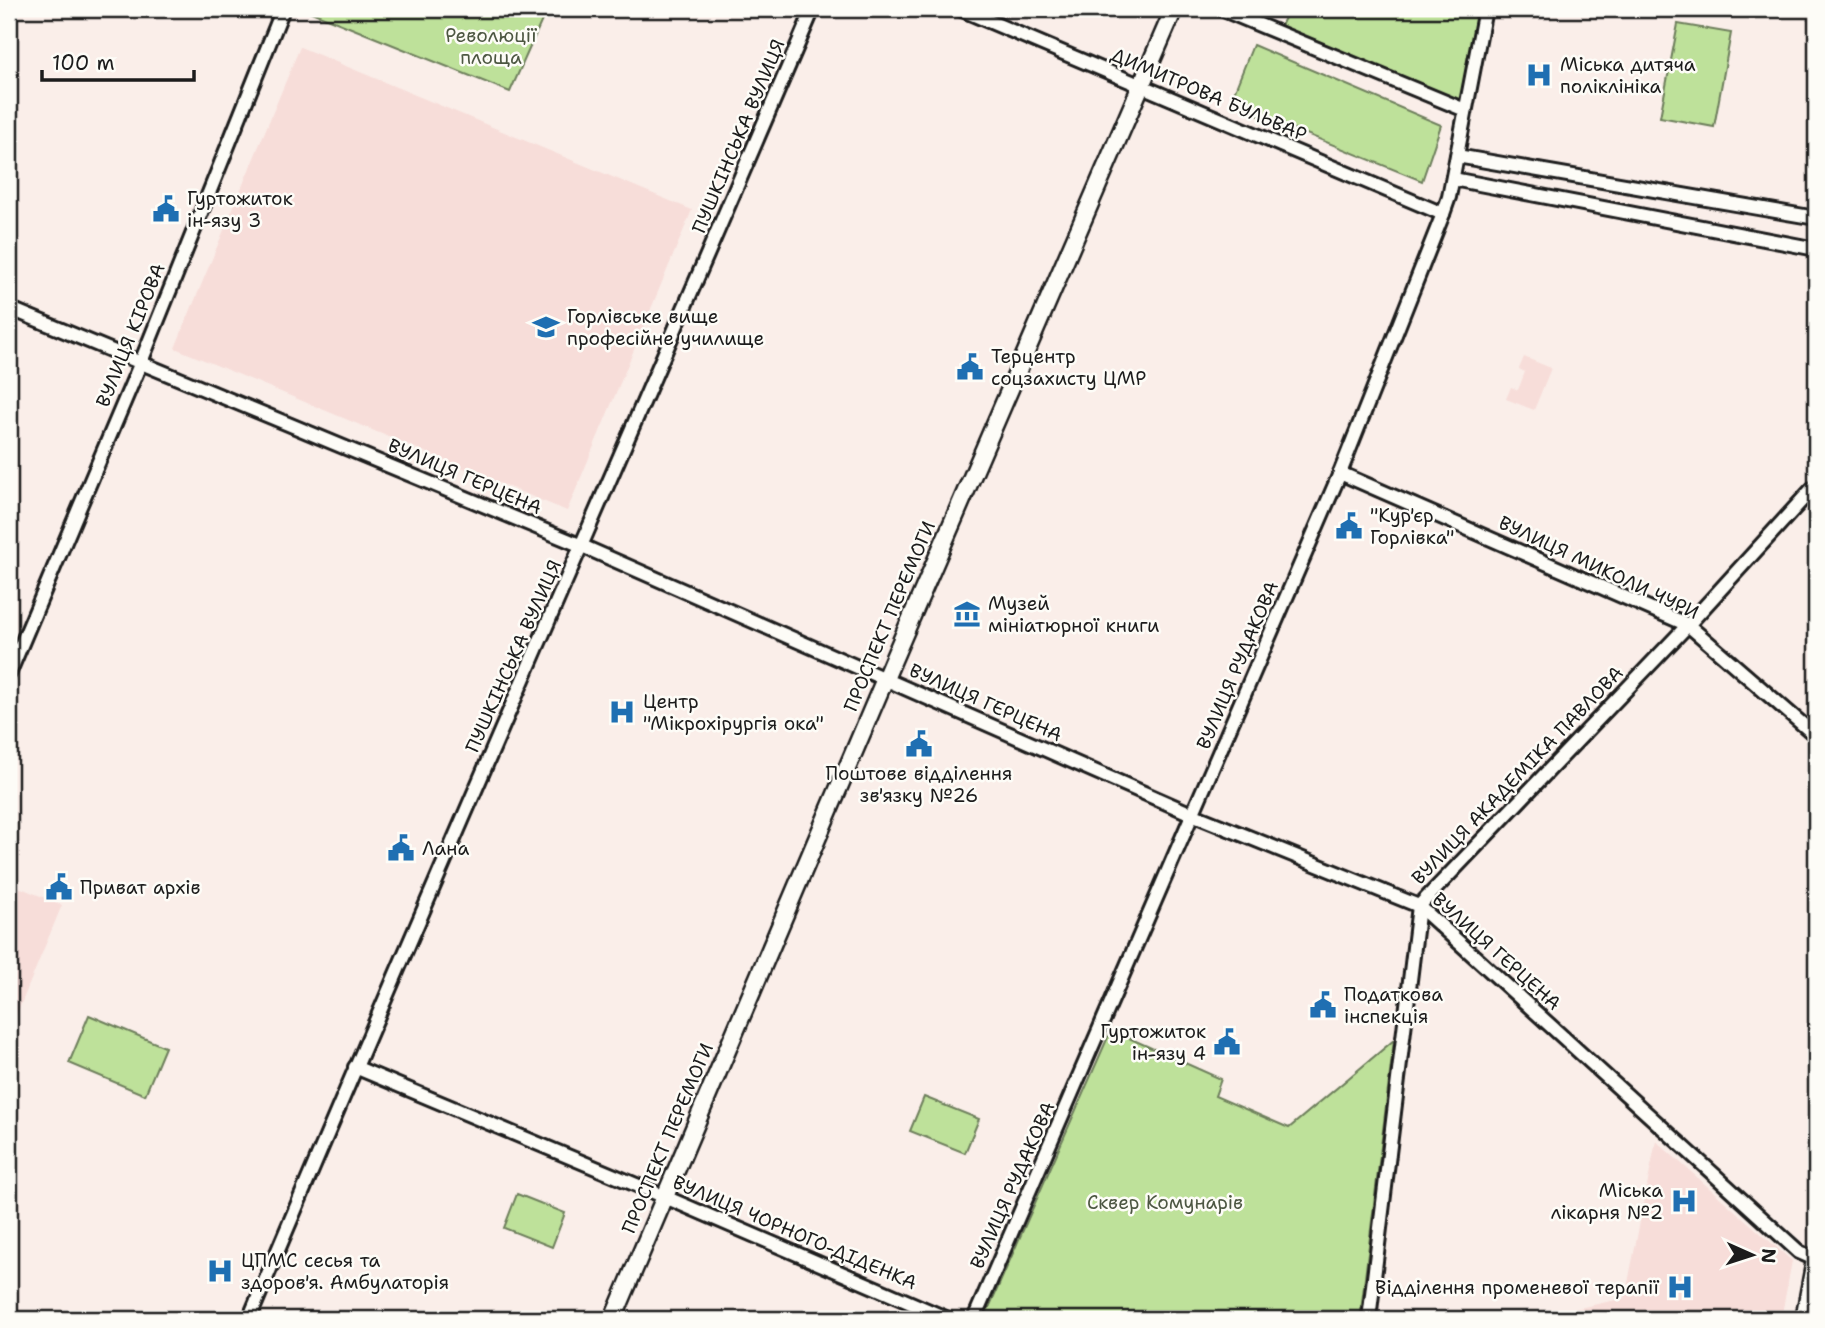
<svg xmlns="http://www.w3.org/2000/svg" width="1825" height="1328" viewBox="0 0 1825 1328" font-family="'Shantell Sans',sans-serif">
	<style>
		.built { fill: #f7ddd9 }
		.green { fill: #bee19a; stroke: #6d7e5b; stroke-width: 2 }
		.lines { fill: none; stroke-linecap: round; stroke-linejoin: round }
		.minor-casing { stroke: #1c1c1c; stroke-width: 18 }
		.major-casing { stroke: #1c1c1c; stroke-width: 21 }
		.minor { stroke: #fdfcf7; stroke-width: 12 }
		.major { stroke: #fdfcf7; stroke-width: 16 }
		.labels { text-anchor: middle; stroke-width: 5; stroke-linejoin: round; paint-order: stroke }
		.park-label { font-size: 19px; fill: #4d5742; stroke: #fdfcf7 }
		.poi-label { font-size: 19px; fill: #1c1c1c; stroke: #fdfcf7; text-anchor: start }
		.street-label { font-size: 19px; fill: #1c1c1c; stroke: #fdfcf7 }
	</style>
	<rect width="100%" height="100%" fill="#faeee9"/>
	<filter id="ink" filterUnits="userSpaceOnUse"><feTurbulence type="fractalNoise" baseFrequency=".0143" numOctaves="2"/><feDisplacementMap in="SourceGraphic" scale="14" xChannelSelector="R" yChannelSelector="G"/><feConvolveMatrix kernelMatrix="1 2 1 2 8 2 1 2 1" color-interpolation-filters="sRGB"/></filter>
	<g filter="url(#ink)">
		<!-- built -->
		<g class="built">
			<path d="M300,47L692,210L567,511L175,348Z"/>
			<path d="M1524,357L1551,368L1534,410L1506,399L1511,387L1518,390L1525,372L1519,369Z"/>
			<path d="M9,883L62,905L9,1033Z"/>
			<path d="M1656,1141L1792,1261L1781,1319H1529L1625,1298Z"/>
		</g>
		<!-- green -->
		<g class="green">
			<path d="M304,9H547L510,92Z"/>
			<path d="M1289,9H1488L1469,108L1280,28Z"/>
			<path d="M1678,24L1731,33L1714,127L1660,117Z"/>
			<path d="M1253,45L1441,125L1422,181L1230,103Z"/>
			<path d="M89,1015L165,1047L145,1095L69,1063Z"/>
			<path d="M1111,1030L1221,1079L1215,1096L1289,1128L1394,1040L1360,1319H984Z"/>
			<path d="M924,1097L979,1119L965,1153L910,1131Z"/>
			<path d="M517,1194L565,1213L552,1247L504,1228Z"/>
		</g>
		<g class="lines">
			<!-- minor casing -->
			<g class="minor-casing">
				<g id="minor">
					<path d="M960,9L1443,214"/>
					<path d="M1221,9L1465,110"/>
					<path d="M1457,156L1816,218"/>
					<path d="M1453,179L1816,249"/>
					<path d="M9,308L582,546L1194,815L1419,906L1799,1252L1815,1259"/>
					<path d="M1340,473L1688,625L1816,736"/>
					<path d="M9,674L141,362L283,9"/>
					<path d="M355,1067L665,1197L948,1319"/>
					<path d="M249,1319C433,881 626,446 813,9"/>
					<path d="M974,1319L1340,473L1443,214L1449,197L1485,9"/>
					<path d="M1369,1319L1419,906L1688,625L1812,489L1816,490"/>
				</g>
			</g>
			<!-- major casing -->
			<g class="major-casing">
				<g id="major">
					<path d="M613,1319L893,660L1174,9"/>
					<path d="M1804,1319L1816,1255"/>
				</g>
			</g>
			<!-- minor -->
			<use href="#minor" class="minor"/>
			<!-- major -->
			<use href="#major" class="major"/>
		</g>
	</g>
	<!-- icons -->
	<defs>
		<g id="hospital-bare" transform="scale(2.1)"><path d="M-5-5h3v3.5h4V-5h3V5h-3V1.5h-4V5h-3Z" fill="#1f6fb2" stroke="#fdfcf7" stroke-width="2.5" paint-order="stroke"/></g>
		<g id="civic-bare" transform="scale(2.1)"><path d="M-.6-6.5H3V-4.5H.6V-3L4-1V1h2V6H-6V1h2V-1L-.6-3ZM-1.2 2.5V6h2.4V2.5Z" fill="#1f6fb2" stroke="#fdfcf7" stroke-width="2.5" paint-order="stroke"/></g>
		<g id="university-bare" transform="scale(2.1)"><path d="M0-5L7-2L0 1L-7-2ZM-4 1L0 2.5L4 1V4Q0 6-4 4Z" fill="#1f6fb2" stroke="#fdfcf7" stroke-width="2.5" paint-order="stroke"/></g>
		<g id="museum-bare" transform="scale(2.1)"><path d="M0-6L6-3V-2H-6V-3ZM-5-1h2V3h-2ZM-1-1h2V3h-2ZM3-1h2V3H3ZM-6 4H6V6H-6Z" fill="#1f6fb2" stroke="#fdfcf7" stroke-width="2.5" paint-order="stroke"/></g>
	</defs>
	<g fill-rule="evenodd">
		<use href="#hospital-bare" x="1539" y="75"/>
		<use href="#civic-bare" x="166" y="209"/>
		<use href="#university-bare" x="546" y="327"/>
		<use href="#civic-bare" x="970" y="367"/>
		<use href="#civic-bare" x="1349" y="526"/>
		<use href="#museum-bare" x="967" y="614"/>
		<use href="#hospital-bare" x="622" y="712"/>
		<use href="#civic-bare" x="919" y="744"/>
		<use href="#civic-bare" x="401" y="848"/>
		<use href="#civic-bare" x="59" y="887"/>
		<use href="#civic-bare" x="1323" y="1005"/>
		<use href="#civic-bare" x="1227" y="1042"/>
		<use href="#hospital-bare" x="1684" y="1201"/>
		<use href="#hospital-bare" x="220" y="1271"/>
		<use href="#hospital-bare" x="1680" y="1287"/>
	</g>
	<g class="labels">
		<!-- park labels -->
		<g class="park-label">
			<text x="491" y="42">Революції<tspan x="491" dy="22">площа</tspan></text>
			<text x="1165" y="1209">Сквер Комунарів</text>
		</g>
		<!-- poi labels -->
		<g class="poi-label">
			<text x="1560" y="71">Міська дитяча<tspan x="1560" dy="22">поліклініка</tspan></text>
			<text x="187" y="205">Гуртожиток<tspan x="187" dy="22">ін-язу 3</tspan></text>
			<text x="567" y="323">Горлівське вище<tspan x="567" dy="22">професійне училище</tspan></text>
			<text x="991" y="363">Терцентр<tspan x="991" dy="22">соцзахисту ЦМР</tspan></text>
			<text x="1370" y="522">"Кур'єр<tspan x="1370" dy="22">Горлівка"</tspan></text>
			<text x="988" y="610">Музей<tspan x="988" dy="22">мініатюрної книги</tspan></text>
			<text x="643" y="708">Центр<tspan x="643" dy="22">"Мікрохірургія ока"</tspan></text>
			<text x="919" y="780" text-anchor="middle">Поштове відділення<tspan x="919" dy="22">зв'язку №26</tspan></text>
			<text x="422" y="855">Лана</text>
			<text x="80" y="894">Приват архів</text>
			<text x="1344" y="1001">Податкова<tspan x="1344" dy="22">інспекція</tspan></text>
			<text x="1206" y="1038" text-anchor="end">Гуртожиток<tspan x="1206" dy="22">ін-язу 4</tspan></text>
			<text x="1663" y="1197" text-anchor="end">Міська<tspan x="1663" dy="22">лікарня №2</tspan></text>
			<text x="241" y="1267">ЦПМС сесья та<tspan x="241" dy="22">здоров'я. Амбулаторія</tspan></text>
			<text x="1659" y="1294" text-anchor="end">Відділення променевої терапії</text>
		</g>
		<!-- street labels -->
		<g class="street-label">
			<text transform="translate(1209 94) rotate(23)" y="7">ДИМИТРОВА БУЛЬВАР</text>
			<text transform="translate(738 136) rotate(-67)" y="7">ПУШКІНСЬКА ВУЛИЦЯ</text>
			<text transform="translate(130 335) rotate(-68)" y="7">ВУЛИЦЯ КІРОВА</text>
			<text transform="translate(465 476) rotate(23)" y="7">ВУЛИЦЯ ГЕРЦЕНА</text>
			<text transform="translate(1599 567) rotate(25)" y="7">ВУЛИЦЯ МИКОЛИ ЧУРИ</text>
			<text transform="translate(889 616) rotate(-67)" y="7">ПРОСПЕКТ ПЕРЕМОГИ</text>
			<text transform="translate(513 656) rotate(-66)" y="7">ПУШКІНСЬКА ВУЛИЦЯ</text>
			<text transform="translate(1237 665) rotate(-67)" y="7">ВУЛИЦЯ РУДАКОВА</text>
			<text transform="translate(986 702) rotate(24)" y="7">ВУЛИЦЯ ГЕРЦЕНА</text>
			<text transform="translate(1517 775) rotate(-46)" y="7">ВУЛИЦЯ АКАДЕМІКА ПАВЛОВА</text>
			<text transform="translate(1497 951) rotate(42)" y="7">ВУЛИЦЯ ГЕРЦЕНА</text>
			<text transform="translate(667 1138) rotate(-67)" y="7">ПРОСПЕКТ ПЕРЕМОГИ</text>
			<text transform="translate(1012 1185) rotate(-66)" y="7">ВУЛИЦЯ РУДАКОВА</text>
			<text transform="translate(795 1232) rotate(23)" y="7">ВУЛИЦЯ ЧОРНОГО-ДІДЕНКА</text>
		</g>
	</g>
	<!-- margin -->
	<rect width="1825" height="1328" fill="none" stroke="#fdfcf7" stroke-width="35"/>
	<rect x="18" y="18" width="1790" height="1293" fill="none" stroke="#1c1c1c" stroke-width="2.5" filter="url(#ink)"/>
	<!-- north arrow -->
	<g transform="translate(1752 1255) rotate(93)" stroke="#fdfcf7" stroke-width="5" paint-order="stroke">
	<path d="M0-5L12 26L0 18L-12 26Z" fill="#1c1c1c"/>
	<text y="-10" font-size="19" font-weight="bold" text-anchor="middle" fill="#1c1c1c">N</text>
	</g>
	<!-- scale -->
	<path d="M42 70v10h152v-10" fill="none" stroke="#1c1c1c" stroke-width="3.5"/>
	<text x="52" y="70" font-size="21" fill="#1c1c1c" stroke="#fdfcf7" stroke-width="5" paint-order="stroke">100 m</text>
</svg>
